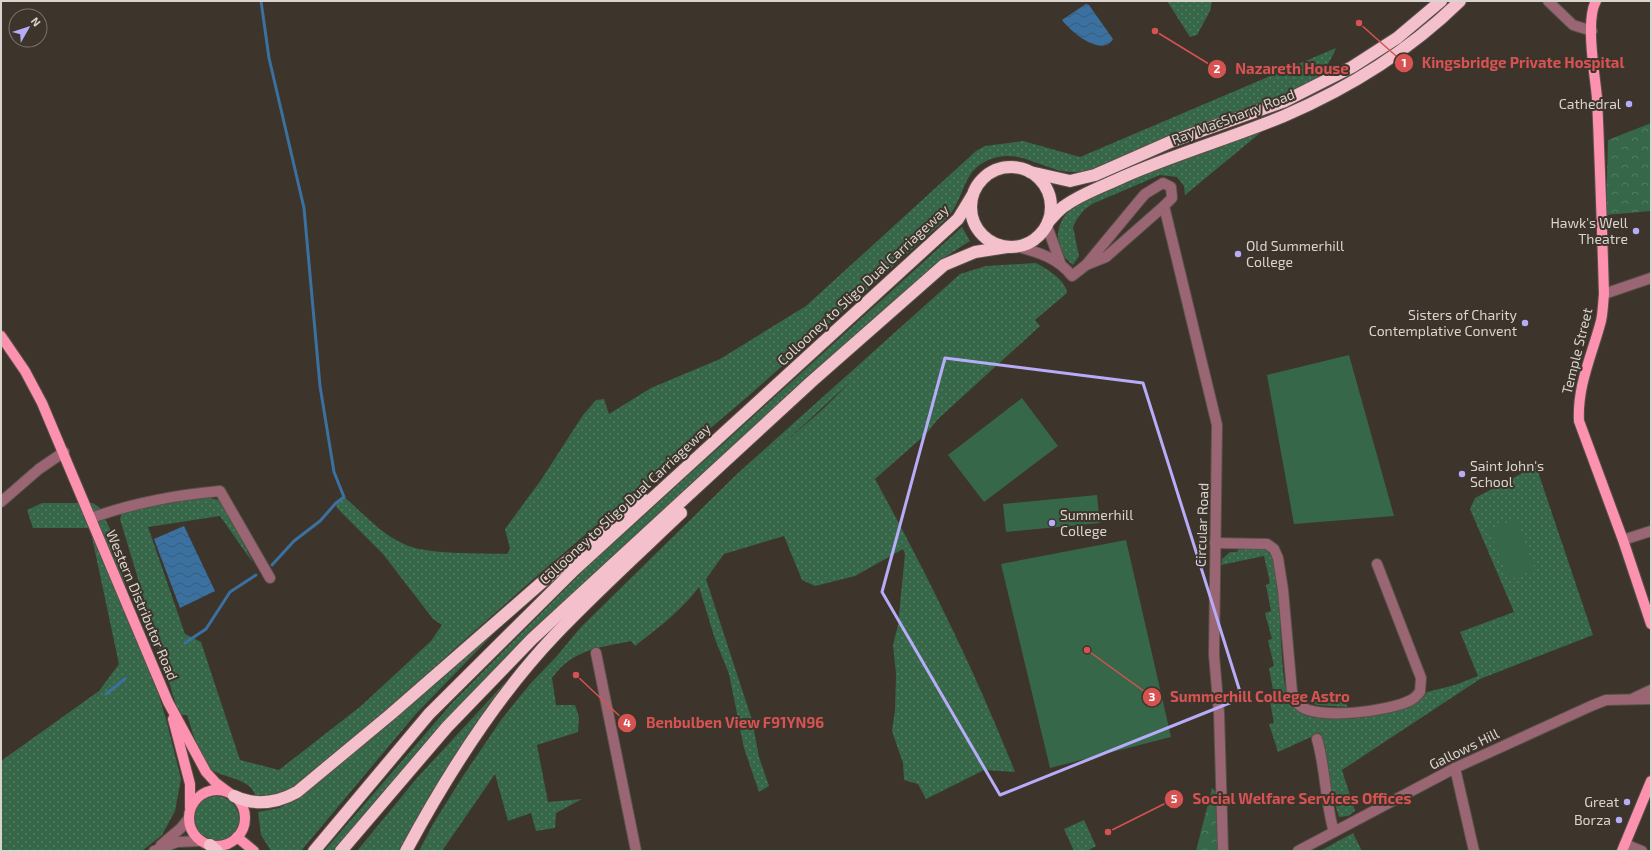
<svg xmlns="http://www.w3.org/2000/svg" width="1652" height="852" viewBox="0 0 1652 852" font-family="'Exo 2',sans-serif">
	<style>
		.grass { fill: url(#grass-dots); fill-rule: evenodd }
		.forest { fill: url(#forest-crowns) }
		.pitch { fill: #376749 }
		.water { fill: url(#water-waves) }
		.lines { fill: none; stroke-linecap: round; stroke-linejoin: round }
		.stream { stroke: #3a71a1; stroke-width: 3 }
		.minor-casing { stroke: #595149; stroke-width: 12 }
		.major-casing { stroke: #595149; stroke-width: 12 }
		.highway-casing { stroke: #595149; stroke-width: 14 }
		.minor { stroke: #9a6673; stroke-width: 10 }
		.major { stroke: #fc92af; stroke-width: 10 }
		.highway { stroke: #f4c0cc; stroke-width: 12 }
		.marked { fill: none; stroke: #b6acf8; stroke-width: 3; stroke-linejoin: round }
		.poi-dot { fill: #b6acf8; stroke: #3d342c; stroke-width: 1.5 }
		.labels { text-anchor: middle; stroke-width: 4; stroke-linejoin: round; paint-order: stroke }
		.poi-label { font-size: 14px; fill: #dad4cf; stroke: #3d342c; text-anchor: end }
		.street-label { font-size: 14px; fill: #dad4cf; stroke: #3d342c }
		.leader { fill: none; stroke: #d75352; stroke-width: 1.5 }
		.callout-dot { fill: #d75352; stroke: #3d342c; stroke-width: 1.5 }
		.mark-label { font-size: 12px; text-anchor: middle; font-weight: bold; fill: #fff }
		.callout-label { font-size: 15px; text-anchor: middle; font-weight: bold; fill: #d75352; stroke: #3d342c; stroke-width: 4; stroke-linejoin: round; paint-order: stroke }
	</style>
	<defs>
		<pattern id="grass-dots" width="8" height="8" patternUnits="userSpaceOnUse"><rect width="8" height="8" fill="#376749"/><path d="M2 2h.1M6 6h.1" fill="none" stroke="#537c62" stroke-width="1.8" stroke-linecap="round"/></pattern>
		<pattern id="forest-crowns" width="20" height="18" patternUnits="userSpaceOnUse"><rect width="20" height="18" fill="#376749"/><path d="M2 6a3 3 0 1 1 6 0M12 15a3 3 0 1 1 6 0" fill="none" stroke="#537c62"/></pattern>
		<pattern id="water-waves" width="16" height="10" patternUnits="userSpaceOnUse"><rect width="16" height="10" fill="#3a71a1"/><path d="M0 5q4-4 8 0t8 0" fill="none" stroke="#3d5b74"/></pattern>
	</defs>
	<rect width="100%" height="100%" fill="#3d342c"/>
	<!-- grass -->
	<g class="grass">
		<path d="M1167,1H1212L1210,11L1197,35L1190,37Z"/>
		<path d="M1336,48C1331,62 1319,78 1307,85C1296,92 1282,95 1270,100C1230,116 1188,128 1148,145C1125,155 1101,172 1075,172C1046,173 1024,149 994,158C960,168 967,198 946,219L753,392L538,575L336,754L292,789L281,793L262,796L255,795C250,778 223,778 210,769C201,763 191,727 187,715H179L120,519L122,512L142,506L205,497L219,500L229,514L253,563L220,516L148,527L185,634L201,642L240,760L279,770L361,706L431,641L442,625L433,619L383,554L337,508L336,503L344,497C363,513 381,534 404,544C425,555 481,553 507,554L510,549L505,529L541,480L583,415L596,400L604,399L609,414L651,388L720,359L806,306L976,151L985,146L1023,141L1080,157Z"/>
		<path d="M1265,129L1185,195L1184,186L1177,177L1160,175L1092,204L1084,210L1077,219L1073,227L1079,256L1073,265C1054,251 1053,225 1070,210C1081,200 1097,195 1111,189C1161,165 1213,148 1265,129Z"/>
		<path d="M962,227L970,241L936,263L875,317L535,630L469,695L421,747L334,851H324L452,703L585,569Z"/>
		<path d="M1036,263C1047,269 1066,280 1067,293L1035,320L1040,326L938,419L926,434L875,479C927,574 975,671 1015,772L984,770L926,799L918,784L904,780L903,763L892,731L895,710L896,674L893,645L898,625L905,554L903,549L855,576L815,586L802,580L784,536L724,554L706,579L752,720L759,757L769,786L759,792L744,748L729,674L715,639L699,587C681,611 658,628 635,646L631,641C598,648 573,649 552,678L556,705H575L579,717L578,732L537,745L548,802L582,799L556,813L555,828L536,831L531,813L508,821L495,774L442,851H419L433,824L463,776L501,720L530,684L556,657L581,627L737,474L960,274L986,266ZM852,380L824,408L784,443Z"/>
		<path d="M1536,466L1593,635L1480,679L1342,770L1355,811L1348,816L1339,817L1335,804L1331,803L1325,746L1320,733L1278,752L1269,724L1274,723L1269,696L1274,695L1269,668L1274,666L1268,640L1272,639L1265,613L1271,611L1266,585L1270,583L1264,556L1221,565L1222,559L1230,552H1237L1239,549H1265C1287,562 1275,673 1290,700C1293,705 1299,712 1305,715C1328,725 1416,716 1427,692L1455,685L1478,676L1460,632L1514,612L1470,509L1475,498Z"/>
		<path d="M42,503H93L100,508L111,531L120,567L166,719L181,779L175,811L162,835L142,851H1V761L99,691L119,664L90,528H33L27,510Z"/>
		<path d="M503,624L415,715L301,851H271L261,835L258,812L279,808L301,796Z"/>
		<path d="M526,660L399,851H357L417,778Z"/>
		<path d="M1343,692L1347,707L1317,705L1307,701Z"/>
		<circle cx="216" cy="819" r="23"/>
		<path d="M1084,820L1096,846L1087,851H1074L1064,829Z"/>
		<path d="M1353,833L1362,851H1320Z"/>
	</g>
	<!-- forest -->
	<g class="forest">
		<path d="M1651,123V211L1606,215L1608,140Z"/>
		<path d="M1212,788L1216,792L1218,851H1196Z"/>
	</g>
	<!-- pitch -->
	<g class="pitch">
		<path d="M1349,355L1394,516L1294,524L1267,375Z"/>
		<path d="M1022,398L1058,446L984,502L948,455Z"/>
		<path d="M1097,495L1100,523L1006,532L1003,504Z"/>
		<path d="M1516,519L1535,570L1509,580L1489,529Z"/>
		<path d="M1126,540L1171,737L1050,768L1001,564Z"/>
	</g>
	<!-- water -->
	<g class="water">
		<path d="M1086,4L1089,5L1113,39C1102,58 1071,32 1062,20Z"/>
		<path d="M184,526L215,591L180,608L154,539Z"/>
	</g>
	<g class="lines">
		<!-- stream -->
		<g class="stream">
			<path d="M261,1L269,58L304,208L320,386L334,472L344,497L336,503L320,521L294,541L272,565"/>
			<path d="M185,643L206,629L230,592L256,575"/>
			<path d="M106,694L125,679"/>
		</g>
		<!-- minor casing -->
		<g class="minor-casing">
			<g id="minor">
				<path d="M1548,1L1573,25L1592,31"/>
				<path d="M1047,226L1060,262"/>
				<path d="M1019,247C1040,253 1058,258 1072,276L1086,265L1106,257L1164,206"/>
				<path d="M1086,265L1139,201L1145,194L1163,183L1171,187L1172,198L1164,206L1217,425L1214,655L1219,713L1223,851"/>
				<path d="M1604,294L1651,278"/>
				<path d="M1,502L39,469L64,452"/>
				<path d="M91,518C133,503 175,495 220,491L270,578"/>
				<path d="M1623,540L1651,531"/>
				<path d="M1215,543L1267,544L1274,549L1278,558L1283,590L1292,692C1294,696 1296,702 1299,705C1317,721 1391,711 1411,700C1415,698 1418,694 1420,692L1421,678L1377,564"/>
				<path d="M596,653L636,851"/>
				<path d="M1634,698L1651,690"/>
				<path d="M1317,739C1326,770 1325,802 1334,832"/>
				<path d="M1455,768L1474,851"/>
				<path d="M1625,844L1642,851"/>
				<path d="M161,845L181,828L189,818"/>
				<path d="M154,851L177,842L201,841"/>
				<path d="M1298,851L1455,768L1591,706L1606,700L1651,699"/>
			</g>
		</g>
		<!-- major casing -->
		<g class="major-casing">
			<g id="major">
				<path d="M1596,1C1585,20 1595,75 1597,98C1600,163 1602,228 1604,294C1603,303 1603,312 1601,321C1592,355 1577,386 1579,421L1623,540L1651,624"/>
				<path d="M1,336L25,371L42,403L168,702L206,772L216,783L228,792"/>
				<path d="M173,719L190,784V807"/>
				<circle cx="217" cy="818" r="28"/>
				<path d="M237,837L254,851"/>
				<path d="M1622,851L1651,781"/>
			</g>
		</g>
		<!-- highway casing -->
		<g class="highway-casing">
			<g id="highway">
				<circle cx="1011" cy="207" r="40"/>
				<path d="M1030,172L1070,181L1095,175L1170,142L1285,101L1352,67L1397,38L1441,1"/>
				<path d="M1048,222C1054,216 1059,209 1066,205C1083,193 1104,186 1123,177C1175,154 1231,138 1284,116C1349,88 1410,50 1460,1"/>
				<path d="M234,796C255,806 277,803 297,792L391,714L540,584L642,498"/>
				<path d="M210,845L217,851"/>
				<path d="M314,851L429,714L574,570L958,219L972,196"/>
				<path d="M341,851L447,727L532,639L811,382L944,265L975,252L1007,247"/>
				<path d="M406,851C447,775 495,698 555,635C595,593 639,553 681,513"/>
			</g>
		</g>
		<!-- minor -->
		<use href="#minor" class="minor"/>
		<!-- major -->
		<use href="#major" class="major"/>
		<!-- highway -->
		<use href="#highway" class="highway"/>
	</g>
	<!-- marked area -->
	<path class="marked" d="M945,358L1143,383L1242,698L1000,795L882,592Z"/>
	<!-- markers -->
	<g class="poi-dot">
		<circle cx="1629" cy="104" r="4"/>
		<circle cx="1636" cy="231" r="4"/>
		<circle cx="1238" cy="254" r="4"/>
		<circle cx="1525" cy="323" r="4"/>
		<circle cx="1462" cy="474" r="4"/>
		<circle cx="1052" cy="523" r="4"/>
		<circle cx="1627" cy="802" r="4"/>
		<circle cx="1619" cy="820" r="4"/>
	</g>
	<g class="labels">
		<!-- poi labels -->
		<g class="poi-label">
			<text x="1621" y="109">Cathedral</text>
			<text x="1628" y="228">Hawk's Well<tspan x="1628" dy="16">Theatre</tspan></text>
			<text x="1246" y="251" text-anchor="start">Old Summerhill<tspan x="1246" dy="16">College</tspan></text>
			<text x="1517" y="320">Sisters of Charity<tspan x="1517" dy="16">Contemplative Convent</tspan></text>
			<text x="1470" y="471" text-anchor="start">Saint John's<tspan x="1470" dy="16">School</tspan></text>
			<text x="1060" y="520" text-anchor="start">Summerhill<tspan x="1060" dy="16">College</tspan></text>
			<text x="1619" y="807">Great</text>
			<text x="1611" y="825">Borza</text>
		</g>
		<!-- street labels -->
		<g class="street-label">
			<text transform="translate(1233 117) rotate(-21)" y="5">Ray MacSharry Road</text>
			<text transform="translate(863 285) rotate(-43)" y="5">Collooney to Sligo Dual Carriageway</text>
			<text transform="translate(1577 351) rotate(-76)" y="5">Temple Street</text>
			<text transform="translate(625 504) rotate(-43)" y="5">Collooney to Sligo Dual Carriageway</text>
			<text transform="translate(1202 525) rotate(-88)" y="5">Circular Road</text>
			<text transform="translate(142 605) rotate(67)" y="5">Western Distributor Road</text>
			<text transform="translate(1464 749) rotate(-26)" y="5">Gallows Hill</text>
		</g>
	</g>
	<!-- callouts -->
	<path class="leader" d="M1359 23L1404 63M1155 31L1217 69M1087 650L1152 697M576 675L627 723M1108 832L1174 799"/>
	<g class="callout-dot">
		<circle cx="1359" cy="23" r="4"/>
		<circle cx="1155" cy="31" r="4"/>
		<circle cx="1087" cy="650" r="4"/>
		<circle cx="576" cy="675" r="4"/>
		<circle cx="1108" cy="832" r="4"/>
		<circle cx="1404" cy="63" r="10"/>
		<circle cx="1217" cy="69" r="10"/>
		<circle cx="1152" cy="697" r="10"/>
		<circle cx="627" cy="723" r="10"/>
		<circle cx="1174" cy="799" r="10"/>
	</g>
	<g class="mark-label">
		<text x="1404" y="67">1</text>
		<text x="1217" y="73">2</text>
		<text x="1152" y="701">3</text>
		<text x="627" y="727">4</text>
		<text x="1174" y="803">5</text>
	</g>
	<g class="callout-label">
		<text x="1523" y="68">Kingsbridge Private Hospital</text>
		<text x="1292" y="74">Nazareth House</text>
		<text x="1260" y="702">Summerhill College Astro</text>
		<text x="735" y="728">Benbulben View F91YN96</text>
		<text x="1302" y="804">Social Welfare Services Offices</text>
	</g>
	<!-- border -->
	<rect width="1652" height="852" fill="none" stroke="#dad4cf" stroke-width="4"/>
	<!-- north arrow -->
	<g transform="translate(28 28) rotate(51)"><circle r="19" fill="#3d342c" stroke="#7c746d"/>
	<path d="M0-3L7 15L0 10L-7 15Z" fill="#b6acf8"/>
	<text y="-6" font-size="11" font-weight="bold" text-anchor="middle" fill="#dad4cf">N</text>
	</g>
</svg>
